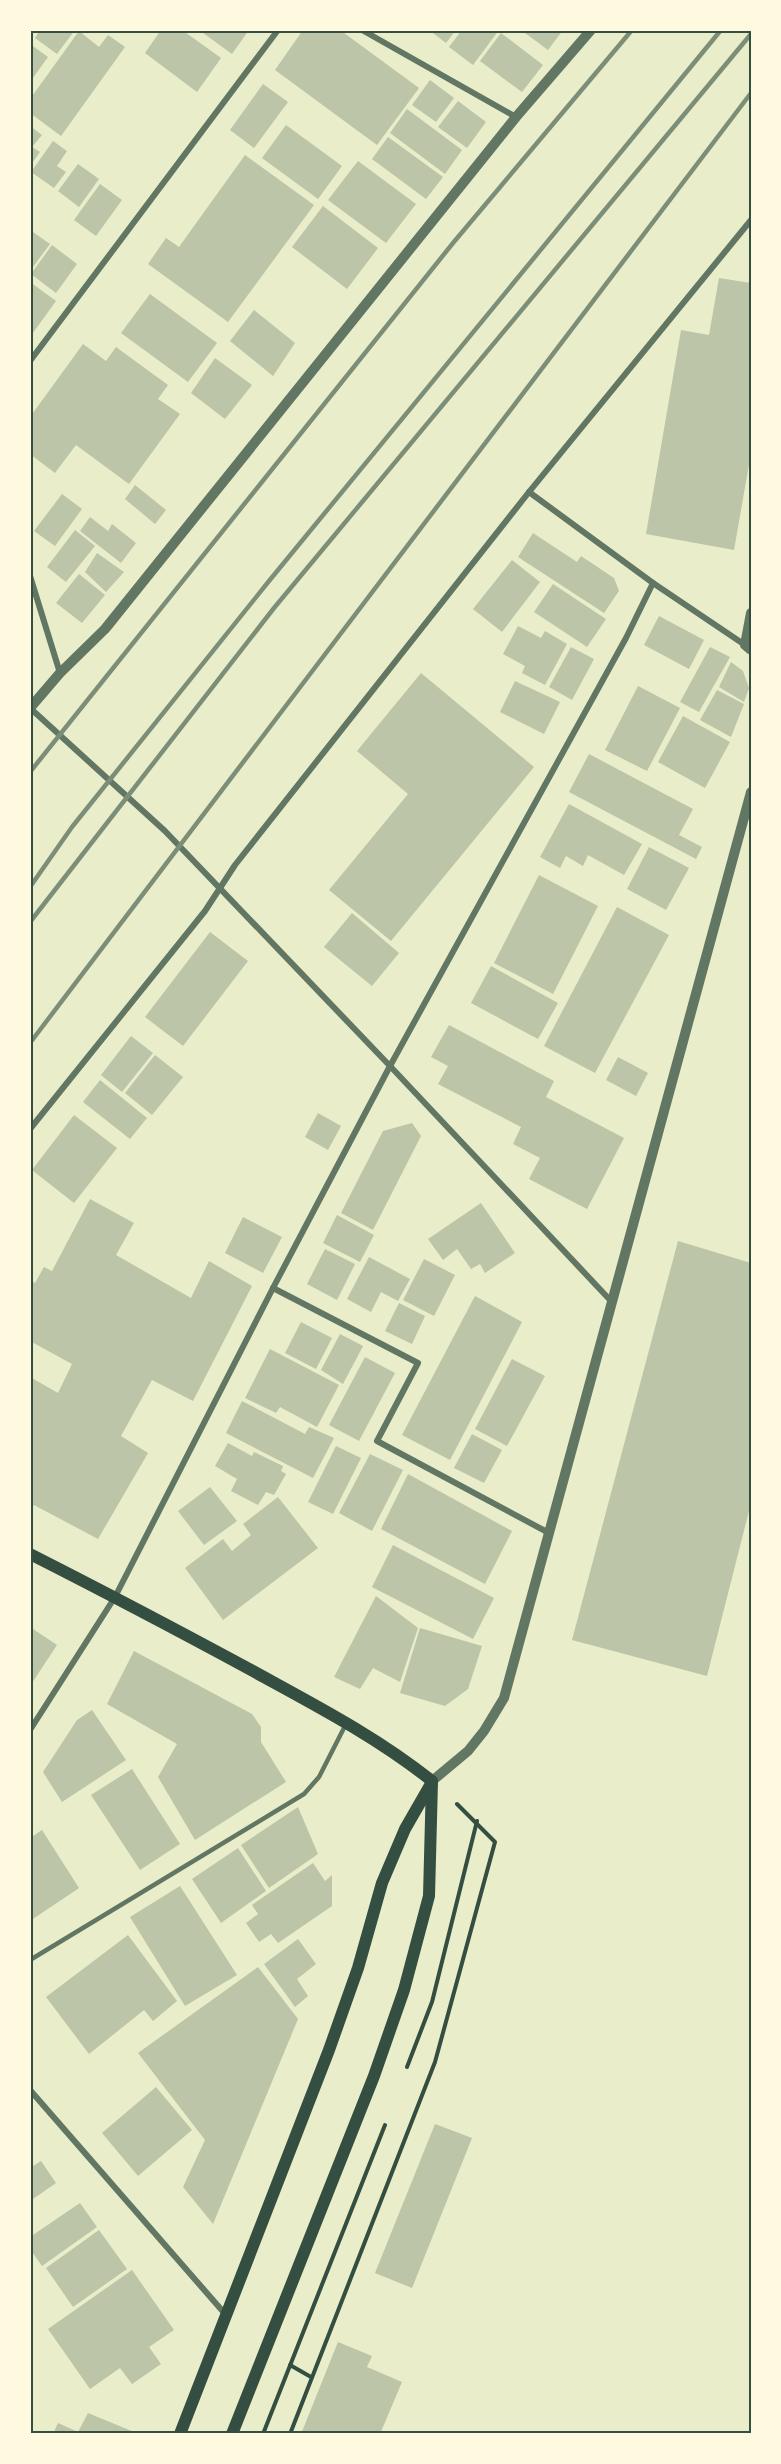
<svg xmlns="http://www.w3.org/2000/svg" width="781" height="2464" viewBox="0 0 781 2464" font-family="Raleway,sans-serif">
	<style>
		.building { fill: #bcc5a7 }
		.lines { fill: none; stroke-linecap: round; stroke-linejoin: round }
		.path { stroke: #344e41; stroke-width: 4 }
		.service { stroke: #617663; stroke-width: 4.5 }
		.minor { stroke: #617663; stroke-width: 6 }
		.tertiary { stroke: #617663; stroke-width: 10 }
		.secondary { stroke: #344e41; stroke-width: 12 }
		.rail { stroke: #7c8e77; stroke-width: 4.5 }
		.neatline { fill: none; stroke: #344e41; stroke-width: 2 }
	</style>
	<rect width="100%" height="100%" fill="#e9edc9"/>
	<!-- building -->
	<g class="building">
		<path d="M40,30H75L57,54L35,38Z"/>
		<path d="M161,30H182L221,58L197,92L145,53Z"/>
		<path d="M199,30H249L232,54Z"/>
		<path d="M303,30H340L419,88L377,145L275,70Z"/>
		<path d="M429,30H456L446,43Z"/>
		<path d="M462,30H499L473,65L449,47Z"/>
		<path d="M521,30H563L548,50Z"/>
		<path d="M79,31L99,47L108,35L125,47L61,136L30,113V99Z"/>
		<path d="M501,33L543,65L522,92L480,61Z"/>
		<path d="M30,44L48,57L30,82Z"/>
		<path d="M430,80L454,98L436,122L412,105Z"/>
		<path d="M263,84L288,102L254,148L230,130Z"/>
		<path d="M458,101L486,122L467,148L438,127Z"/>
		<path d="M407,109L462,150L445,174L390,133Z"/>
		<path d="M286,125L342,166L318,199L262,158Z"/>
		<path d="M30,126L42,135L32,147L40,152L30,166Z"/>
		<path d="M388,137L443,177L426,199L372,159Z"/>
		<path d="M53,141L67,151L57,166L66,172L54,188L31,172Z"/>
		<path d="M245,155L314,205L228,322L148,264L166,238L179,247Z"/>
		<path d="M358,161L416,204L386,243L328,200Z"/>
		<path d="M78,164L99,179L79,207L58,191Z"/>
		<path d="M100,184L122,200L96,236L74,220Z"/>
		<path d="M323,206L378,248L347,289L292,247Z"/>
		<path d="M30,230L50,244L30,271Z"/>
		<path d="M52,245L77,264L56,293L31,274Z"/>
		<path d="M719,278L751,283V453L734,550L646,534L681,330L709,335Z"/>
		<path d="M30,282L56,301L30,337Z"/>
		<path d="M150,294L217,343L188,382L121,333Z"/>
		<path d="M254,310L295,343L273,376L230,341Z"/>
		<path d="M83,344L106,361L116,347L168,385L158,399L180,414L129,484L76,445L55,473L30,454V417Z"/>
		<path d="M215,358L252,385L225,419L191,393Z"/>
		<path d="M135,485L166,510L155,524L125,499Z"/>
		<path d="M62,494L82,509L55,546L34,531Z"/>
		<path d="M90,517L108,531L112,524L136,543L121,563L80,531Z"/>
		<path d="M75,530L95,546L66,582L47,567Z"/>
		<path d="M533,533L577,562L581,556L614,578L619,591L604,613L518,557Z"/>
		<path d="M97,553L124,572L106,592L85,572Z"/>
		<path d="M512,560L540,582L502,632L473,609Z"/>
		<path d="M79,574L105,595L82,623L56,603Z"/>
		<path d="M553,584L606,619L587,647L534,612Z"/>
		<path d="M659,616L704,640L689,669L644,645Z"/>
		<path d="M518,626L541,638L545,631L567,644L545,685L522,673L525,666L503,654Z"/>
		<path d="M571,647L594,659L572,700L549,687Z"/>
		<path d="M710,647L730,657L699,712L680,702Z"/>
		<path d="M731,662L743,671L749,688L744,702L719,687Z"/>
		<path d="M421,673L534,767L391,941L329,890L408,794L357,751Z"/>
		<path d="M515,681L560,702L544,734L500,712Z"/>
		<path d="M638,686L680,708L647,771L605,750Z"/>
		<path d="M717,690L744,704L731,737L700,720Z"/>
		<path d="M683,716L730,742L705,788L658,762Z"/>
		<path d="M589,754L693,809L679,835L702,847L696,859L569,792Z"/>
		<path d="M569,804L642,844L624,875L588,855L583,866L566,856L560,868L540,857Z"/>
		<path d="M649,847L689,868L666,910L627,889Z"/>
		<path d="M539,875L598,906L553,994L494,963Z"/>
		<path d="M617,907L669,935L595,1073L544,1046Z"/>
		<path d="M352,913L399,953L372,986L324,947Z"/>
		<path d="M210,932L248,961L183,1046L145,1017Z"/>
		<path d="M491,966L558,1003L538,1039L471,1003Z"/>
		<path d="M449,1025L554,1081L546,1097L624,1138L587,1209L529,1179L540,1158L513,1144L521,1127L438,1084L448,1066L431,1057Z"/>
		<path d="M131,1036L153,1053L122,1092L101,1075Z"/>
		<path d="M155,1055L183,1077L152,1115L125,1093Z"/>
		<path d="M618,1057L648,1073L636,1096L606,1080Z"/>
		<path d="M100,1080L147,1118L130,1139L83,1102Z"/>
		<path d="M318,1113L341,1126L328,1150L305,1137Z"/>
		<path d="M74,1115L117,1148L74,1203L32,1170Z"/>
		<path d="M412,1123L421,1136L373,1230L341,1213L383,1131Z"/>
		<path d="M90,1199L134,1223L116,1255L191,1298L209,1261L252,1286L193,1401L152,1380L121,1436L148,1453L98,1539L34,1505L30,1511V1377L58,1393L72,1364L30,1341V1280L35,1283L44,1267L52,1271Z"/>
		<path d="M481,1203L515,1253L485,1273L480,1264L471,1269L457,1249L443,1260L428,1239Z"/>
		<path d="M337,1215L374,1235L360,1262L323,1243Z"/>
		<path d="M243,1217L282,1237L263,1273L225,1253Z"/>
		<path d="M678,1241L751,1263V1503L707,1676L572,1640Z"/>
		<path d="M325,1249L355,1264L337,1300L307,1284Z"/>
		<path d="M369,1257L410,1279L398,1301L381,1292L371,1312L347,1299Z"/>
		<path d="M424,1259L455,1275L434,1316L403,1300Z"/>
		<path d="M475,1296L522,1322L450,1460L402,1435Z"/>
		<path d="M399,1303L425,1316L412,1344L385,1331Z"/>
		<path d="M301,1322L332,1338L316,1369L285,1353Z"/>
		<path d="M340,1334L363,1346L343,1384L321,1370Z"/>
		<path d="M270,1349L339,1385L317,1427L280,1407L276,1413L245,1398Z"/>
		<path d="M365,1357L395,1373L359,1441L329,1425Z"/>
		<path d="M512,1359L545,1376L507,1446L475,1429Z"/>
		<path d="M242,1401L305,1434L309,1427L334,1438L313,1478L226,1433Z"/>
		<path d="M472,1434L502,1450L484,1483L454,1468Z"/>
		<path d="M228,1443L252,1456L254,1452L283,1466L281,1471L286,1474L274,1495L266,1492L258,1505L231,1491L237,1479L215,1466Z"/>
		<path d="M336,1446L361,1458L333,1514L308,1502Z"/>
		<path d="M370,1454L403,1470L372,1531L339,1513Z"/>
		<path d="M408,1474L512,1531L485,1584L381,1529Z"/>
		<path d="M210,1487L237,1521L204,1545L178,1511Z"/>
		<path d="M278,1497L318,1548L223,1620L185,1568L223,1539L232,1551L251,1535L243,1524Z"/>
		<path d="M393,1545L494,1598L473,1639L372,1587Z"/>
		<path d="M376,1596L418,1628L400,1682L373,1668L360,1689L334,1677Z"/>
		<path d="M30,1627L57,1645L30,1686Z"/>
		<path d="M420,1628L482,1646L468,1689L445,1706L400,1693Z"/>
		<path d="M134,1651L252,1714L261,1727V1742L286,1782L195,1840L158,1777L177,1744L107,1704Z"/>
		<path d="M92,1710L126,1760L62,1802L43,1772L77,1720Z"/>
		<path d="M132,1769L180,1844L140,1870L91,1795Z"/>
		<path d="M298,1807L318,1854L269,1888L241,1845Z"/>
		<path d="M42,1830L79,1888L30,1921V1838Z"/>
		<path d="M238,1848L266,1891L221,1923L192,1879Z"/>
		<path d="M313,1863L325,1881L332,1875V1906L278,1943L271,1934L259,1942L246,1923L258,1914L252,1905Z"/>
		<path d="M180,1886L237,1975L185,2006L130,1917Z"/>
		<path d="M128,1935L177,2001L153,2021L144,2010L89,2054L46,1997Z"/>
		<path d="M298,1939L316,1964L297,1979L308,1996L295,2007L264,1964Z"/>
		<path d="M258,1967L298,2019L213,2224L183,2187L205,2140L138,2053Z"/>
		<path d="M156,2087L192,2130L138,2176L102,2133Z"/>
		<path d="M435,2124L472,2138L412,2288L375,2273Z"/>
		<path d="M41,2161L56,2183L30,2201V2168Z"/>
		<path d="M80,2203L97,2227L42,2266L30,2249V2237Z"/>
		<path d="M99,2230L127,2269L73,2307L46,2268Z"/>
		<path d="M132,2270L174,2330L149,2347L161,2364L132,2384L120,2368L90,2389L48,2329Z"/>
		<path d="M338,2342L372,2356L367,2367L402,2382L380,2434H301Z"/>
		<path d="M88,2413L139,2434H53L58,2423L78,2432Z"/>
	</g>
	<g class="lines">
		<!-- path -->
		<g class="path">
			<path d="M407,2067L432,2002L477,1821"/>
			<path d="M290,2365L311,2377"/>
			<path d="M263,2434L385,2125"/>
			<path d="M290,2434L435,2062L495,1842L457,1804"/>
		</g>
		<!-- service -->
		<path class="service" d="M30,1960L304,1794L319,1777L346,1724"/>
		<!-- minor -->
		<g class="minor">
			<path d="M362,30L516,117"/>
			<path d="M30,361L278,30"/>
			<path d="M529,492L653,583L745,645"/>
			<path d="M30,576L60,673"/>
			<path d="M30,708L165,831L390,1066L611,1301"/>
			<path d="M30,1129L205,911L235,865L529,492L751,220"/>
			<path d="M273,1288L418,1363L377,1441L549,1533"/>
			<path d="M30,1730L115,1597L273,1288L390,1066L626,638L653,583"/>
			<path d="M30,2090L226,2315"/>
		</g>
		<!-- tertiary -->
		<g class="tertiary">
			<path d="M751,613L745,645L751,650"/>
			<path d="M30,708L60,673L105,629L516,117L591,30"/>
			<path d="M432,1781L468,1751L484,1731L504,1698L751,792"/>
		</g>
		<!-- secondary -->
		<g class="secondary">
			<path d="M30,1554C105,1592 179,1631 253,1671C315,1705 377,1737 432,1781L429,1896L404,1990L374,2076L232,2434"/>
			<path d="M180,2434L329,2050L358,1968L382,1883L405,1829L432,1782"/>
		</g>
		<!-- rail -->
		<g class="rail">
			<path d="M30,772L453,243L632,30"/>
			<path d="M30,887L72,827L269,581L721,30"/>
			<path d="M30,922L274,608L751,34"/>
			<path d="M30,1043L751,93"/>
		</g>
	</g>
	<!-- border -->
	<rect width="781" height="2464" fill="none" stroke="#fefae0" stroke-width="63"/>
	<rect x="32" y="32" width="718" height="2400" class="neatline"/>
</svg>
